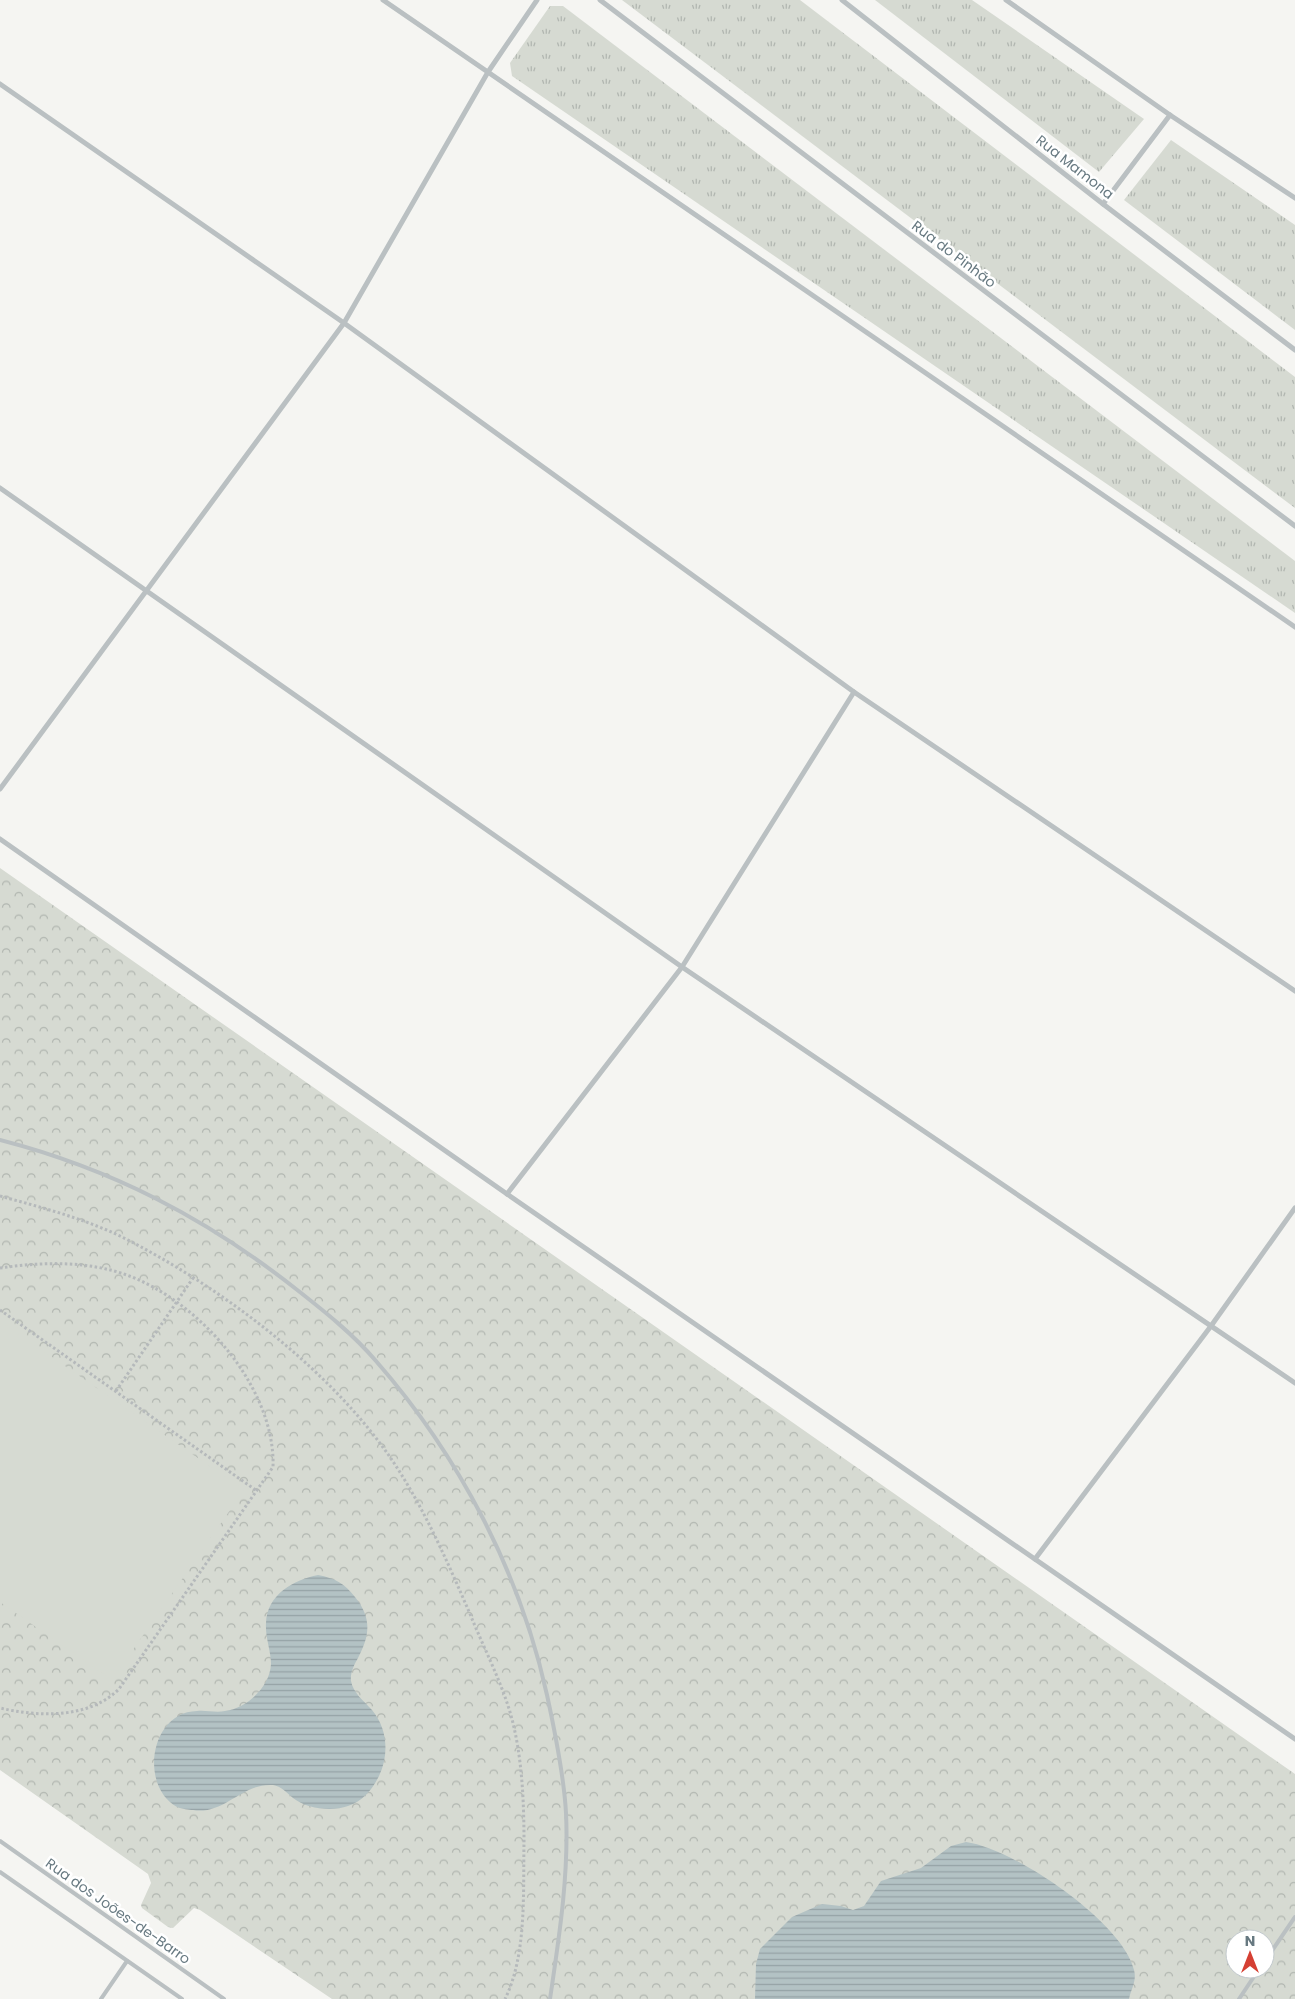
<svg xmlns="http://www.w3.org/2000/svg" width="1295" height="1999" viewBox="0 0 1295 1999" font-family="Poppins,sans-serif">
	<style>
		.grass { fill: url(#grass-tufts) }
		.park { fill: url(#park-crowns); fill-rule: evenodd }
		.pitch { fill: #d6dad2 }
		.water { fill: url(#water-rules) }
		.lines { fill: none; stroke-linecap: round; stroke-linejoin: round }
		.path { stroke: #b5b9bb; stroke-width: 3; stroke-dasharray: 2.5 2.5; stroke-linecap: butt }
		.service { stroke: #bac0c2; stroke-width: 4 }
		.minor { stroke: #bac0c2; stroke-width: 5 }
		.labels { text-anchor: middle; stroke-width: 5; stroke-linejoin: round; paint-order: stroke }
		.street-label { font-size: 14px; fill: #677981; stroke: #fff }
	</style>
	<defs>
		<pattern id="grass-tufts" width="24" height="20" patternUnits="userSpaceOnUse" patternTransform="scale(1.25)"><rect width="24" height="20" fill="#d6dad2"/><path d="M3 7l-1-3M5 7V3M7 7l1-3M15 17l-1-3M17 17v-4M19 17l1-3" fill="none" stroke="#b1b6b0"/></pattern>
		<pattern id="park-crowns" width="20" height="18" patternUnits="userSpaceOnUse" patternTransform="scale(1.25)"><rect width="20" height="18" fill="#d6dad2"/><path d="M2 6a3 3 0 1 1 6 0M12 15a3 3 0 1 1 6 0" fill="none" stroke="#b1b6b0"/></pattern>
		<pattern id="water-rules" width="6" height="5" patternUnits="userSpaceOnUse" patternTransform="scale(1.25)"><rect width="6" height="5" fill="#b3c2c4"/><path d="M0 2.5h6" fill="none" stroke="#95a2a5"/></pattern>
	</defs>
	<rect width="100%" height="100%" fill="#f5f5f2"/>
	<!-- grass -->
	<g class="grass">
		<path d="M622,0H800L1295,377V508Z"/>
		<path d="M875,0H972L1144,119L1099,172Z"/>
		<path d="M550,6H563L1295,561V613L512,76L510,63Z"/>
		<path d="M1171,140L1295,225V330L1124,200Z"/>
	</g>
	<!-- park -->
	<path class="park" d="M0,868L1295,1774V1999H332L200,1910L194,1908L173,1928L168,1927L142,1908L141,1905L151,1883L148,1874L0,1770ZM1235,1939H1265V1969H1235Z"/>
	<!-- pitch -->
	<path class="pitch" d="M0,1321L244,1490L112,1680L0,1602Z"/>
	<!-- water -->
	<g class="water">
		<path d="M318,1575C335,1578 345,1584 355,1597C372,1618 370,1635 358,1658C354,1665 350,1673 351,1681C353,1693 364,1701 372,1710C388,1729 389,1755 379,1776C372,1790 363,1801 348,1806C332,1812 307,1809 293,1798C287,1793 281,1786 273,1785C241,1783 225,1815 193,1810C189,1810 182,1809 177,1807C139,1786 150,1712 197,1711C206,1710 216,1713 225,1711C247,1708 270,1687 271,1664C271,1651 265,1637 266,1623C267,1594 294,1580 318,1575Z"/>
		<path d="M966,1842C1013,1848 1123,1922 1134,1970C1137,1981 1131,1989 1129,1999H755L756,1964L760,1949L792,1917L822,1904L841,1906L853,1910L864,1906L881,1881L921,1868L951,1846Z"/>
	</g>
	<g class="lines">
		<!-- path -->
		<g class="path">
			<path d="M0,1196C40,1207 82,1218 120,1236C220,1286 332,1370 394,1463C425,1510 448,1563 470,1614C483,1646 500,1679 510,1712C522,1753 524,1800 524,1843C523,1891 527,1955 505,1999"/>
			<path d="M0,1268C35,1263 71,1261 106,1269C187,1286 276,1382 273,1467L119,1689C89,1719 38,1717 0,1708"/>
			<path d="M0,1310L257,1491"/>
			<path d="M116,1391L193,1278"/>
		</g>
		<!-- service -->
		<g class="service">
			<path d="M0,1140C112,1169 206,1218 296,1289C324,1311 353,1334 376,1361C459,1456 520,1572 547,1695C555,1732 564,1775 566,1813C569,1875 559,1938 550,1999"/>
			<path d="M0,1841L224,1999"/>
			<path d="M0,1872L182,1999"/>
			<path d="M1265,1961L1295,1917"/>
			<path d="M101,1999L127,1961"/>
			<path d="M1239,1999L1259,1969"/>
		</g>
		<!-- minor -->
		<g class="minor">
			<path d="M383,0L1295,627"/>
			<path d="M600,0L1295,526"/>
			<path d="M842,0L1103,204L1295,350"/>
			<path d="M1006,0L1170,115L1295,198"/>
			<path d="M0,84L344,323L854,692L1295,991"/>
			<path d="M1103,204L1170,115"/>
			<path d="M0,488L682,967L1295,1383"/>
			<path d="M0,789L344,323L488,72L537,0"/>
			<path d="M0,839L507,1194L1295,1739"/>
			<path d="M507,1194L682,967L854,692"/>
			<path d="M1035,1559L1211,1326L1295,1208"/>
		</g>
	</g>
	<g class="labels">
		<!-- street labels -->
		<g class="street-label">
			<text transform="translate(1075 167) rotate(38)" y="5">Rua Mamona</text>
			<text transform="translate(954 254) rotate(37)" y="5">Rua do Pinhão</text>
			<text transform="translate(118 1911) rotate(35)" y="5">Rua dos Joões-de-Barro</text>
		</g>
	</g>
	<!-- north arrow -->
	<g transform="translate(1250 1954)"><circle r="24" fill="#ffffff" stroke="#c2c9cd"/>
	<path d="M0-4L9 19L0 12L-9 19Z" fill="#d54033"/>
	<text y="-8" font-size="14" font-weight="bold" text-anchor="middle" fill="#677981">N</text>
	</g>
</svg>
